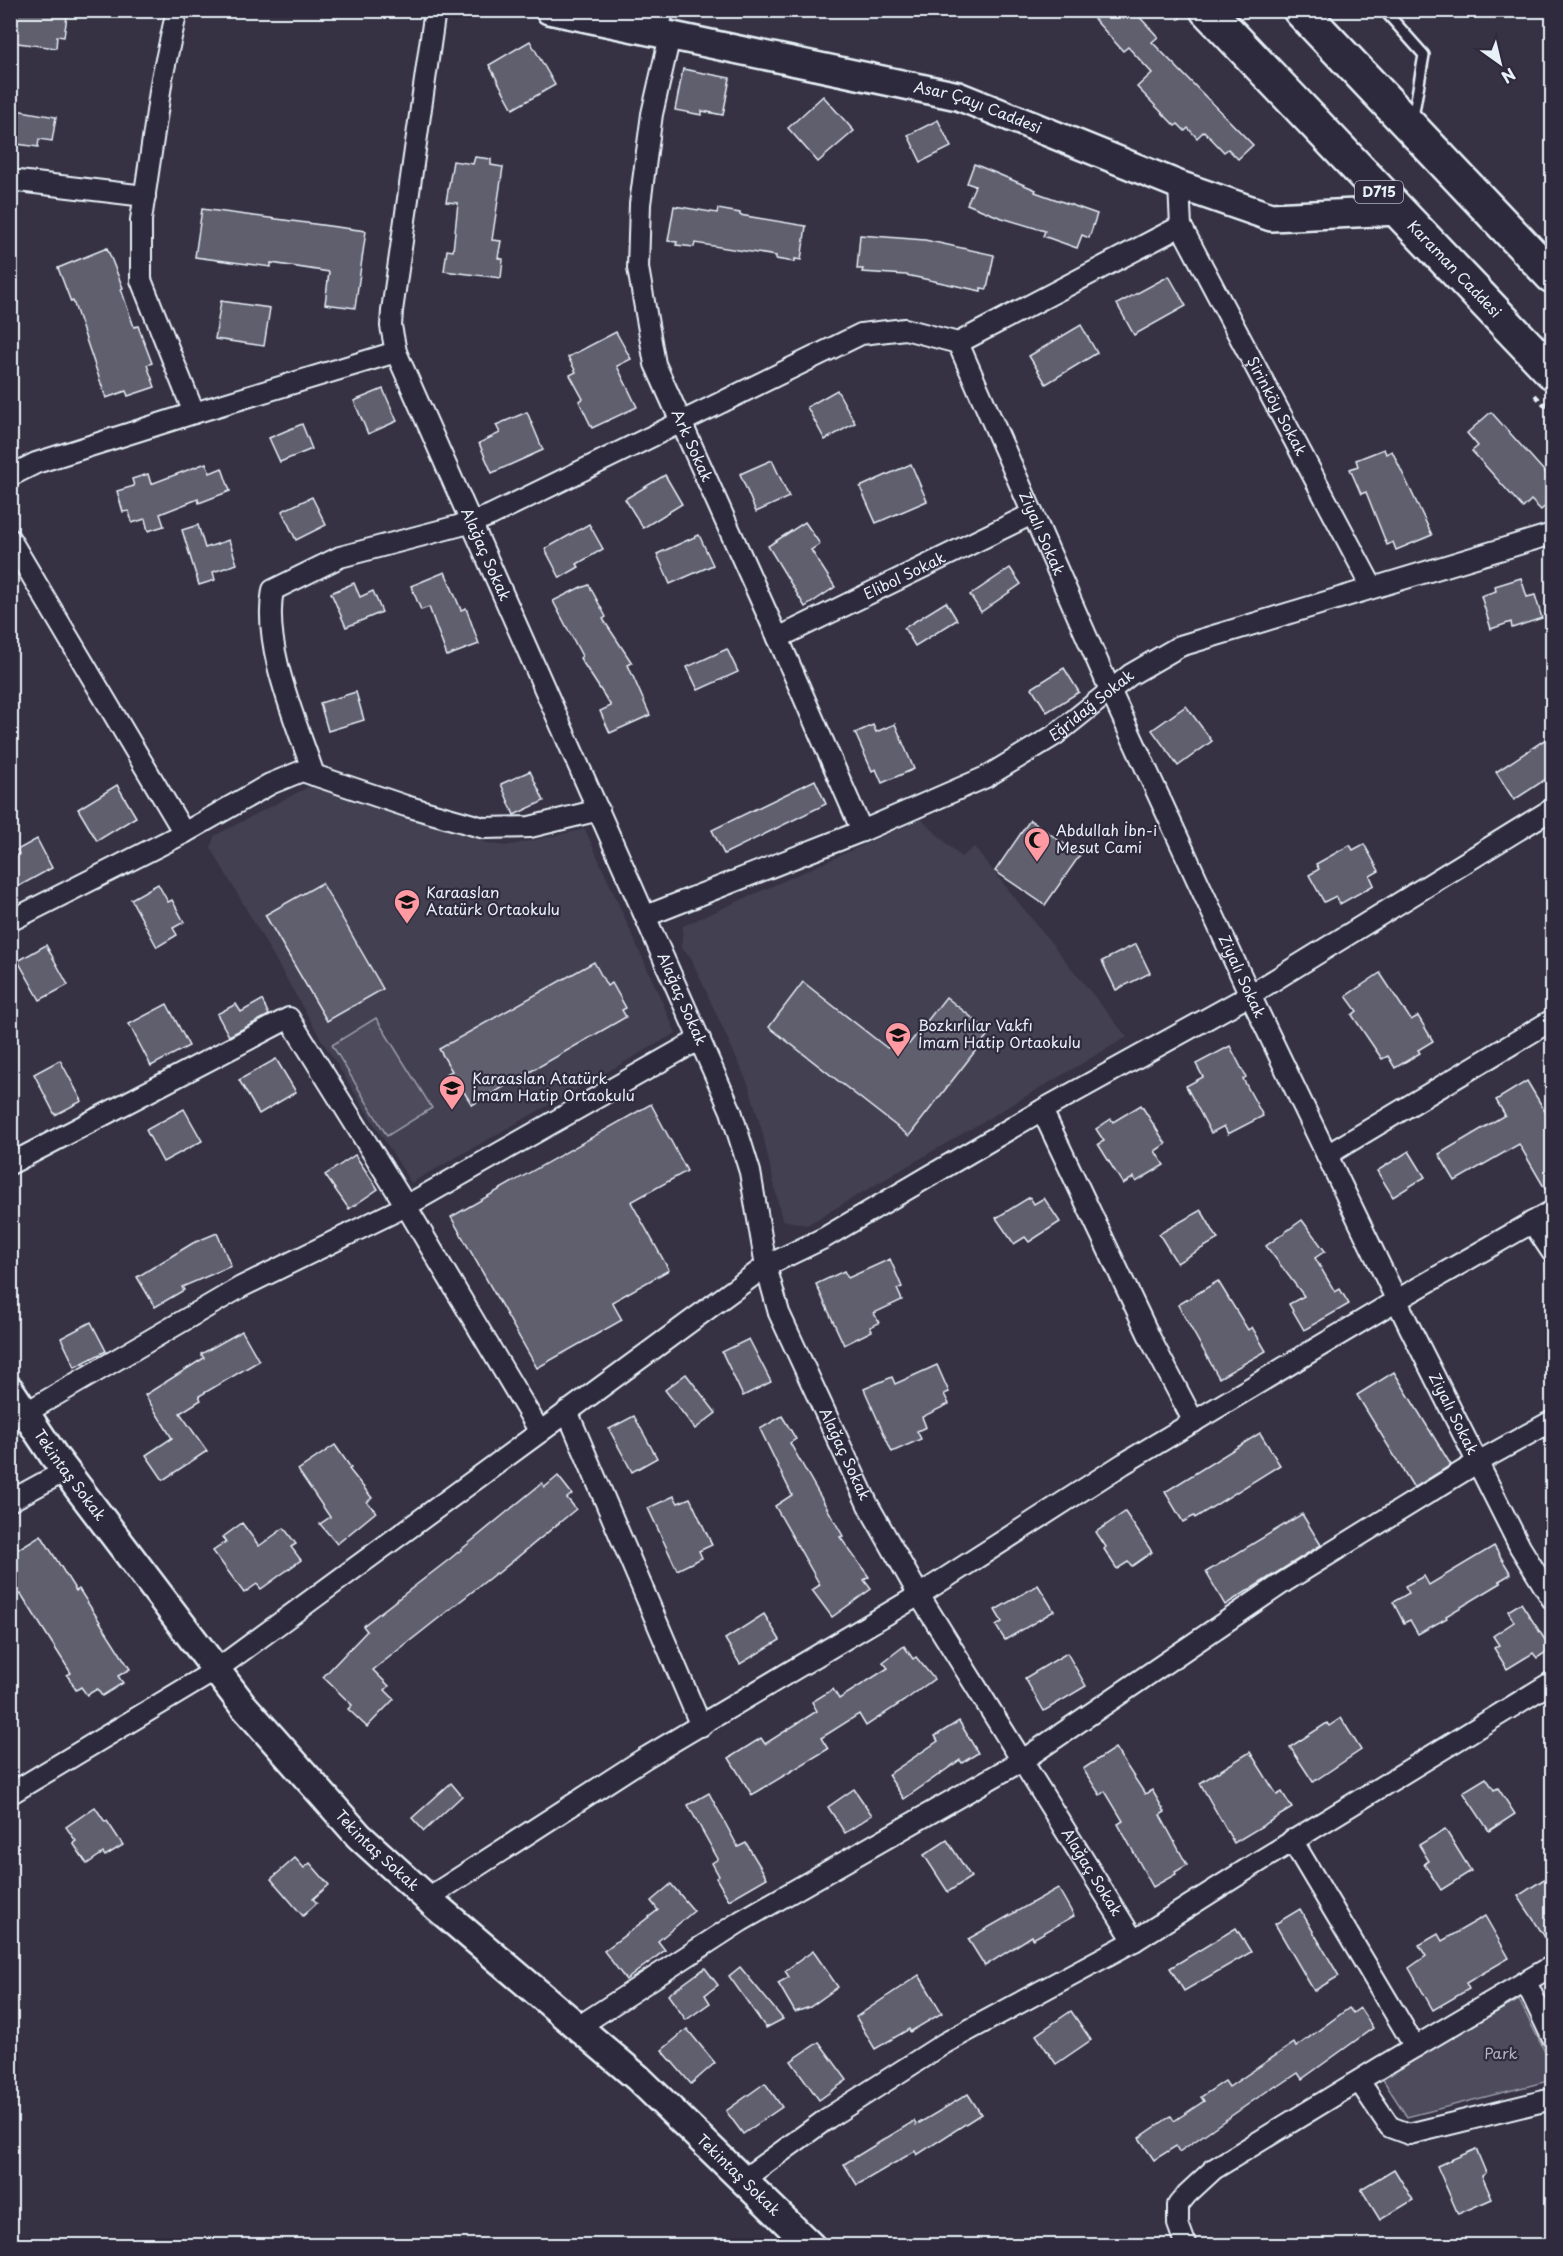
<svg xmlns="http://www.w3.org/2000/svg" width="1563" height="2256" viewBox="0 0 1563 2256" font-family="'Playpen Sans',sans-serif">
	<style>
		.built { fill: #433f51 }
		.green { fill: #4d4b5c; stroke: #9a9eaa; stroke-width: 1.5 }
		.building { fill: #605e6e; stroke: #e8f1f8; stroke-width: 1.5 }
		.lines { fill: none; stroke-linecap: round; stroke-linejoin: round }
		.lane-casing { stroke: #e8f1f8; stroke-width: 14 }
		.street-casing { stroke: #e8f1f8; stroke-width: 24 }
		.secondary-casing { stroke: #e8f1f8; stroke-width: 32 }
		.highway-casing { stroke: #e8f1f8; stroke-width: 38 }
		.path { stroke: #e8f1f8; stroke-width: 4; stroke-dasharray: 6 4.5; stroke-linecap: butt }
		.lane { stroke: #2f2a3d; stroke-width: 9 }
		.street { stroke: #2f2a3d; stroke-width: 20 }
		.secondary { stroke: #2f2a3d; stroke-width: 27 }
		.highway { stroke: #2f2a3d; stroke-width: 33 }
		.labels { text-anchor: middle; stroke-width: 4.5; stroke-linejoin: round; paint-order: stroke }
		.shield { fill: #2f2a3d; stroke: #b0b5c0; stroke-width: 1.5 }
		.shield-label { font-size: 14px; font-weight: bold; fill: #e8f1f8 }
		.street-label { font-size: 15px; fill: #e8f1f8; stroke: #2f2a3d }
		.poi-label { font-size: 15px; fill: #e8f1f8; stroke: #2f2a3d; text-anchor: start }
		.park-label { font-size: 15px; fill: #b2b7c1; stroke: #2f2a3d }
	</style>
	<rect width="100%" height="100%" fill="#363244"/>
	<filter id="ink" filterUnits="userSpaceOnUse"><feTurbulence type="fractalNoise" baseFrequency=".0167" numOctaves="2"/><feDisplacementMap in="SourceGraphic" scale="12" xChannelSelector="R" yChannelSelector="G"/><feConvolveMatrix kernelMatrix="1 2 1 2 8 2 1 2 1" color-interpolation-filters="sRGB"/></filter>
	<g filter="url(#ink)">
		<!-- built -->
		<g class="built">
			<path d="M320,786L332,788L491,844L506,846L585,829L676,1033L411,1183L321,1039L211,848L214,836L308,787Z"/>
			<path d="M921,819L961,857L974,847L1127,1037L807,1225L782,1220L762,1131L749,1086L690,956L681,948L683,926Z"/>
		</g>
		<!-- green -->
		<g class="green">
			<path d="M376,1018L432,1108L387,1136L332,1045Z"/>
			<path d="M1519,2000L1552,2066V2080L1407,2117L1380,2075Z"/>
		</g>
		<!-- building -->
		<g class="building">
			<path d="M10,10H42V12L67,16L64,37L57,36L56,48L10,42Z"/>
			<path d="M1086,10H1133L1158,37L1152,42L1253,145L1238,159L1228,149L1224,152L1204,131L1197,138L1188,128L1185,131L1178,124L1175,126L1137,87L1152,73L1128,47L1123,51Z"/>
			<path d="M530,41L555,85L513,109L489,65Z"/>
			<path d="M683,69L730,78L723,115L702,111V115L675,110Z"/>
			<path d="M823,96L854,131L818,162L788,128Z"/>
			<path d="M10,109L56,117L52,141L39,139L38,147L10,143Z"/>
			<path d="M938,120L951,147L921,162L908,135Z"/>
			<path d="M475,157L491,159V165L503,167L492,240L501,241L498,258L503,259L501,278L444,271L447,250L453,251L458,203L446,202L453,161L473,164Z"/>
			<path d="M974,164L1036,190L1035,192L1097,214L1089,238L1082,235L1077,248L1043,236L1045,231L999,217L967,204L975,186L967,183Z"/>
			<path d="M674,206L717,213L718,209L740,213V215L806,226L801,260L795,259V262L776,259V256L695,243L694,247L676,245L677,242L668,241Z"/>
			<path d="M202,209L366,231L355,308L325,304L329,272L271,263V267L195,257Z"/>
			<path d="M860,235L925,240L994,255L987,289L981,288V291L906,275L862,272L863,269H857Z"/>
			<path d="M107,248L123,288L121,289L134,327L138,326L152,363L147,365L155,387L128,396L126,391L106,398L73,301L71,302L58,268Z"/>
			<path d="M1169,276L1186,306L1134,335L1117,304Z"/>
			<path d="M221,301L270,308L264,346L215,339Z"/>
			<path d="M1081,325L1097,353L1046,384L1029,356Z"/>
			<path d="M616,332L631,359L617,366L637,407L592,428L579,401L583,399L570,375L576,372L568,357Z"/>
			<path d="M383,389L397,421L368,434L354,401Z"/>
			<path d="M837,390L855,423L825,440L807,407Z"/>
			<path d="M527,412L543,450L492,473L479,443L500,433L496,425Z"/>
			<path d="M1491,412L1552,480V500L1541,510L1531,500L1523,508L1472,451L1478,446L1467,433Z"/>
			<path d="M302,424L312,449L280,462L269,438Z"/>
			<path d="M1384,449L1386,454L1392,451L1432,535L1396,550L1393,542L1387,545L1366,492L1361,494L1350,469L1358,466L1356,460Z"/>
			<path d="M772,460L789,497L756,512L740,474Z"/>
			<path d="M206,463L210,473L222,468L230,491L199,503L198,499L160,514L164,526L148,531L145,519L132,523L129,511L123,512L117,491L134,486L132,479L148,474L151,484Z"/>
			<path d="M911,464L927,501L876,523L860,487Z"/>
			<path d="M665,475L682,504L643,528L625,499Z"/>
			<path d="M312,497L326,525L296,540L282,511Z"/>
			<path d="M805,522L820,544L811,550L835,587L805,607L768,546Z"/>
			<path d="M589,524L603,549L577,564L579,567L560,578L545,549Z"/>
			<path d="M198,525L205,548L229,540L237,564L213,572L215,580L199,585L182,530Z"/>
			<path d="M699,535L713,565L670,584L657,554Z"/>
			<path d="M1010,568L1021,584L981,612L970,595Z"/>
			<path d="M445,572L461,610L466,608L479,644L447,656L429,607L421,610L411,586Z"/>
			<path d="M1521,578L1527,597L1535,595L1542,618L1512,628L1511,622L1491,629L1481,596L1496,591L1495,586Z"/>
			<path d="M354,583L360,597L373,591L382,612L346,627L331,593Z"/>
			<path d="M589,585L606,617L603,619L632,663L628,665L650,715L610,733L600,711L611,706L580,658L582,656L553,601L581,587V588Z"/>
			<path d="M946,602L957,620L915,646L904,628Z"/>
			<path d="M727,649L738,672L698,690L687,667Z"/>
			<path d="M1064,668L1079,692L1047,712L1032,688Z"/>
			<path d="M356,692L364,720L328,731L320,703Z"/>
			<path d="M1186,706L1212,741L1178,766L1152,730Z"/>
			<path d="M895,724L914,769L882,783L876,769L872,771L855,733L873,725L876,732Z"/>
			<path d="M1552,735V775L1514,800L1496,772Z"/>
			<path d="M530,771L544,801L514,815L501,784Z"/>
			<path d="M815,780L826,804L724,854L712,830Z"/>
			<path d="M117,785L136,817L97,841L78,809Z"/>
			<path d="M1030,820L1080,855L1045,905L995,871Z"/>
			<path d="M37,839L52,868L10,891V858L19,854L17,850Z"/>
			<path d="M1364,844L1379,871L1370,876L1374,885L1340,904L1336,896L1324,902L1309,875L1319,869L1316,864L1350,845L1353,850Z"/>
			<path d="M322,883L383,989L327,1021L265,915Z"/>
			<path d="M158,884L168,902L172,900L184,922L173,928L177,935L157,947L131,899Z"/>
			<path d="M1136,944L1150,973L1116,990L1102,961Z"/>
			<path d="M46,945L68,985L40,1000L18,961Z"/>
			<path d="M594,962L607,986L612,983L626,1008L622,1010L626,1017L472,1105L461,1087L456,1090L446,1074L452,1071L439,1049Z"/>
			<path d="M1380,973L1411,1020L1418,1016L1433,1041L1418,1050L1420,1053L1395,1068L1388,1056L1382,1059L1352,1015L1357,1011L1346,996Z"/>
			<path d="M803,982L887,1048L896,1045L909,1044L946,997L990,1032L909,1136L769,1027Z"/>
			<path d="M262,1000L269,1015L229,1036L217,1014L236,1004L241,1012Z"/>
			<path d="M167,1004L189,1046L151,1066L129,1024Z"/>
			<path d="M1230,1046L1246,1077L1243,1079L1263,1116L1228,1134L1224,1126L1211,1133L1186,1086L1203,1077L1196,1064Z"/>
			<path d="M276,1059L296,1092L259,1114L239,1080Z"/>
			<path d="M60,1060L82,1101L55,1115L34,1074Z"/>
			<path d="M1527,1081L1552,1123V1199H1551L1519,1144L1455,1181L1439,1154L1505,1115L1496,1100Z"/>
			<path d="M651,1104L687,1171L631,1202L669,1270L612,1302L622,1320L537,1368L451,1217Z"/>
			<path d="M1141,1105L1166,1144L1155,1151L1164,1165L1136,1182L1134,1177L1123,1184L1098,1144L1104,1141L1096,1129L1111,1119L1113,1122Z"/>
			<path d="M184,1109L202,1141L163,1162L146,1130Z"/>
			<path d="M1409,1151L1425,1177L1393,1197L1377,1171Z"/>
			<path d="M355,1155L378,1189L349,1209L325,1175Z"/>
			<path d="M1030,1197L1034,1204L1044,1198L1060,1222L1029,1242L1025,1237L1014,1244L996,1218Z"/>
			<path d="M1201,1210L1218,1239L1177,1263L1159,1234Z"/>
			<path d="M1302,1220L1325,1251L1315,1258L1335,1292L1340,1289L1349,1304L1304,1330L1289,1304L1304,1296L1266,1246Z"/>
			<path d="M217,1233L231,1266L182,1287L184,1290L155,1307L137,1277L193,1243Z"/>
			<path d="M890,1259L902,1287L897,1289L902,1300L874,1313L879,1323L870,1327L872,1331L844,1345L816,1284L844,1271L848,1278Z"/>
			<path d="M1218,1281L1248,1330L1252,1327L1266,1351L1219,1378L1178,1305Z"/>
			<path d="M91,1322L106,1351L75,1367L61,1338Z"/>
			<path d="M242,1331L259,1361L199,1396L201,1400L180,1413L207,1451L163,1480L146,1455L172,1438L145,1395L204,1358L201,1354Z"/>
			<path d="M749,1339L771,1382L743,1396L722,1352Z"/>
			<path d="M937,1365L949,1392L944,1394L949,1404L922,1417L926,1427L917,1431L921,1439L892,1452L864,1389L892,1377L895,1384Z"/>
			<path d="M1394,1372L1451,1465L1414,1488L1357,1395Z"/>
			<path d="M686,1374L716,1413L695,1429L665,1390Z"/>
			<path d="M634,1416L657,1458L632,1472L609,1429Z"/>
			<path d="M782,1416L796,1439L790,1443L843,1536L840,1537L869,1577L864,1580L871,1589L832,1617L812,1590L820,1585L775,1506L792,1495L760,1429Z"/>
			<path d="M1260,1433L1280,1465L1195,1518L1194,1516L1183,1522L1165,1492Z"/>
			<path d="M335,1445L351,1468L349,1469L372,1498L367,1502L376,1512L337,1544L320,1524L330,1517L298,1470Z"/>
			<path d="M558,1476L572,1494L567,1498L576,1509L497,1574L496,1573L373,1670L389,1686L385,1690L394,1699L367,1727L348,1709L352,1705L323,1677L367,1631L363,1626L451,1558L542,1483L545,1487Z"/>
			<path d="M674,1496L678,1503L690,1498L712,1545L699,1551L702,1558L677,1570L648,1508Z"/>
			<path d="M1125,1512L1152,1552L1132,1566L1128,1562L1117,1569L1104,1549L1106,1547L1096,1532Z"/>
			<path d="M1302,1514L1321,1545L1225,1605L1206,1572Z"/>
			<path d="M242,1523L259,1546L284,1528L296,1544L291,1547L301,1560L261,1589L257,1584L244,1593L213,1551L226,1542L223,1537Z"/>
			<path d="M41,1535L76,1591L79,1589L130,1669L118,1676L123,1683L102,1696L97,1689L87,1695L81,1687L76,1690L67,1675L71,1673L21,1594L18,1595L10,1583V1554Z"/>
			<path d="M1494,1546L1511,1574L1499,1581L1501,1583L1446,1616L1447,1618L1418,1634L1410,1620L1404,1623L1393,1602L1409,1593L1405,1586L1424,1576L1429,1585Z"/>
			<path d="M1038,1585L1054,1611L1005,1640L996,1626L1002,1622L995,1610Z"/>
			<path d="M1521,1603L1551,1649L1537,1658L1533,1653L1507,1669L1494,1648L1499,1645L1493,1636L1514,1622L1508,1611Z"/>
			<path d="M764,1614L780,1640L740,1664L725,1639Z"/>
			<path d="M904,1646L913,1659L916,1657L934,1679L904,1701L866,1726L859,1714L821,1738L828,1749L752,1795L729,1758L761,1738L765,1744L817,1711L812,1702L833,1689L839,1699L888,1668L883,1662Z"/>
			<path d="M1067,1653L1086,1686L1044,1711L1025,1678Z"/>
			<path d="M1341,1718L1361,1750L1313,1782L1290,1747L1327,1723L1329,1726Z"/>
			<path d="M959,1721L978,1753L962,1763L960,1760L904,1799L888,1775L938,1741L935,1736Z"/>
			<path d="M1115,1748L1145,1794L1152,1790L1165,1812L1160,1815L1187,1865L1175,1872L1176,1874L1153,1887L1118,1824L1123,1821L1105,1791L1100,1795L1083,1769Z"/>
			<path d="M1250,1752L1277,1795L1282,1792L1292,1808L1234,1843L1200,1783Z"/>
			<path d="M1486,1778L1494,1790L1498,1788L1515,1814L1489,1831L1463,1792Z"/>
			<path d="M451,1783L462,1796L424,1831L412,1818Z"/>
			<path d="M854,1789L872,1815L845,1833L828,1807Z"/>
			<path d="M709,1793L738,1847L746,1843L767,1878L729,1900L716,1878L719,1876L712,1863L718,1859L688,1805Z"/>
			<path d="M95,1807L105,1822L107,1821L123,1845L105,1856L103,1853L87,1864L73,1843L76,1841L66,1827Z"/>
			<path d="M1445,1829L1471,1871L1441,1890L1424,1864L1429,1861L1419,1845Z"/>
			<path d="M947,1840L971,1877L948,1892L924,1855Z"/>
			<path d="M295,1858L304,1868L310,1863L329,1885L313,1899L317,1903L303,1916L271,1879Z"/>
			<path d="M1552,1874V1948L1518,1896Z"/>
			<path d="M671,1884L694,1911L658,1941L665,1950L626,1980L604,1951L658,1910L651,1901Z"/>
			<path d="M1058,1888L1074,1916L1033,1939L1032,1936L985,1966L968,1939Z"/>
			<path d="M1300,1909L1339,1976L1314,1991L1275,1924Z"/>
			<path d="M1485,1916L1509,1958L1466,1983L1469,1989L1433,2010L1409,1968L1426,1956L1419,1945L1438,1934L1442,1941Z"/>
			<path d="M1236,1928L1251,1952L1184,1991L1170,1968Z"/>
			<path d="M813,1951L838,1987L810,2007L795,2012L778,1983L789,1977L785,1971Z"/>
			<path d="M740,1967L783,2019L766,2028L729,1976Z"/>
			<path d="M705,1968L718,1985L705,1995L710,2003L686,2020L668,1995Z"/>
			<path d="M919,1975L942,2013L910,2032L909,2029L875,2049L856,2017Z"/>
			<path d="M1349,2008L1353,2013L1360,2008L1373,2028L1302,2079L1298,2073L1277,2087L1276,2085L1179,2152L1176,2146L1154,2160L1139,2138L1171,2116L1174,2121L1204,2101L1201,2097L1225,2081L1229,2087L1294,2043L1296,2047Z"/>
			<path d="M1071,2011L1091,2040L1056,2064L1036,2035Z"/>
			<path d="M687,2029L715,2063L691,2084L662,2050Z"/>
			<path d="M819,2042L847,2080L819,2100L791,2061Z"/>
			<path d="M765,2083L782,2107L743,2134L726,2111Z"/>
			<path d="M968,2094L981,2114L917,2155L915,2151L857,2185L844,2164L914,2121L916,2125Z"/>
			<path d="M1476,2149L1486,2173L1482,2176L1492,2199L1458,2214L1437,2166Z"/>
			<path d="M1394,2169L1413,2200L1380,2220L1361,2189Z"/>
		</g>
		<g class="lines">
			<!-- lane casing -->
			<g class="lane-casing">
				<path id="lane" d="M1384,10L1424,55L1413,117"/>
			</g>
			<!-- street casing -->
			<g class="street-casing">
				<g id="street">
					<path id="s1" d="M435,10L392,311L391,326L396,352L731,1111L750,1172L766,1266L779,1313L868,1505L919,1595L1134,1941"/>
					<path d="M656,33L664,10"/>
					<path id="s2" d="M670,36L652,114L640,204L638,268L655,364L778,638L862,831"/>
					<path d="M10,180L145,196"/>
					<path id="s3" d="M1181,226L1372,587"/>
					<path id="s4" d="M958,343L1110,690L1250,995L1410,1328L1520,1547L1552,1599"/>
					<path d="M194,413L396,352"/>
					<path d="M10,476L36,463L194,413L141,280V220L162,78L177,10"/>
					<path d="M10,539L184,833"/>
					<path id="s5" d="M778,638L1032,514"/>
					<path d="M314,775C296,721 262,646 273,590L340,557L473,522L491,515L861,334L905,329L958,343L1181,226L1179,185"/>
					<path id="s6" d="M646,916L862,831L986,777L1055,735L1130,675L1180,646L1552,534"/>
					<path d="M10,921L184,833L270,784L302,771L406,806L484,828L530,827L599,810"/>
					<path d="M1042,1110L1151,1340L1194,1422"/>
					<path d="M1327,1155L1552,1020"/>
					<path d="M10,1164L289,1018L406,1206L241,1287L25,1413"/>
					<path d="M1532,1222L1552,1252"/>
					<path d="M567,1411L701,1726"/>
					<path d="M540,1432L766,1266L824,1238L1042,1110L1250,995L1552,809"/>
					<path d="M10,1501L65,1471"/>
					<path d="M10,1794L216,1670L540,1432L406,1206L700,1039"/>
					<path d="M1292,1840L1415,2047"/>
					<path d="M428,1898L645,1758L919,1595L1123,1464L1397,1300L1552,1211"/>
					<path d="M1526,1982L1552,2037"/>
					<path d="M578,2027L741,1921L1023,1760L1284,1582L1478,1462L1552,1421"/>
					<path d="M1359,2081L1390,2127L1409,2134L1552,2099"/>
					<path d="M744,2179L828,2118L945,2043L1134,1941L1260,1861L1552,1682"/>
					<path d="M1186,2246L1178,2224V2205L1187,2194L1214,2169L1381,2067L1552,1966"/>
				</g>
			</g>
			<!-- secondary casing -->
			<g class="secondary-casing">
				<g id="secondary">
					<path id="s7" d="M549,10L958,96L1179,185L1271,217L1398,211"/>
					<path id="s8" d="M10,1390L54,1456L242,1704L359,1836L438,1908L638,2078L811,2246"/>
				</g>
			</g>
			<!-- highway casing -->
			<g class="highway-casing">
				<g id="highway">
					<path id="s9" d="M1207,10L1552,372"/>
					<path d="M1300,10L1552,276"/>
				</g>
			</g>
			<!-- path -->
			<g class="path">
				<path d="M1172,10L1180,19"/>
				<path d="M1535,395L1552,413"/>
			</g>
			<!-- lane -->
			<use href="#lane" class="lane"/>
			<!-- street -->
			<use href="#street" class="street"/>
			<!-- secondary -->
			<use href="#secondary" class="secondary"/>
			<!-- highway -->
			<use href="#highway" class="highway"/>
		</g>
	</g>
	<!-- icons -->
	<defs>
		<g id="mosque-pin" transform="scale(1.35)"><path d="M0 17L-7.5 6A9.5 9.5 0 1 1 7.5 6Z" fill="#ff9aa2" stroke="#2f2a3d"/><path d="M3.5-4.9A6 6 0 1 0 3.5 4.9A5 5 0 1 1 3.5-4.9Z" fill="#111"/></g>
		<g id="school-pin" transform="scale(1.35)"><path d="M0 17L-7.5 6A9.5 9.5 0 1 1 7.5 6Z" fill="#ff9aa2" stroke="#2f2a3d"/><path d="M0-5L7-2L0 1L-7-2ZM-4 1L0 2.5L4 1V4Q0 6-4 4Z" fill="#111"/></g>
	</defs>
	<g fill-rule="evenodd">
		<use href="#mosque-pin" x="1037" y="840"/>
		<use href="#school-pin" x="407" y="902"/>
		<use href="#school-pin" x="898" y="1035"/>
		<use href="#school-pin" x="452" y="1088"/>
	</g>
	<g class="labels">
		<!-- shield labels -->
		<rect class="shield" x="1355" y="181" width="48" height="22" rx="4.5"/>
		<g class="shield-label">
			<text x="1379" y="197">D715</text>
		</g>
		<!-- street labels -->
		<g class="street-label">
			<text dy="5" stroke="none"><textPath href="#s7" startOffset="440">Asar Çayı Caddesi</textPath></text>
			<text dy="5" stroke="none"><textPath href="#s9" startOffset="358">Karaman Caddesi</textPath></text>
			<text dy="5" stroke="none"><textPath href="#s3" startOffset="204">Şirinköy Sokak</textPath></text>
			<text dy="5" stroke="none"><textPath href="#s2" startOffset="422">Ark Sokak</textPath></text>
			<text dy="5" stroke="none"><textPath href="#s4" startOffset="208">Ziyalı Sokak</textPath></text>
			<text dy="5" stroke="none"><textPath href="#s1" startOffset="567">Alağaç Sokak</textPath></text>
			<text dy="5" stroke="none"><textPath href="#s5" startOffset="141">Elibol Sokak</textPath></text>
			<text dy="5" stroke="none"><textPath href="#s6" startOffset="495">Eğridağ Sokak</textPath></text>
			<text dy="5" stroke="none"><textPath href="#s4" startOffset="694">Ziyalı Sokak</textPath></text>
			<text dy="5" stroke="none"><textPath href="#s1" startOffset="1053">Alağaç Sokak</textPath></text>
			<text dy="5" stroke="none"><textPath href="#s4" startOffset="1180">Ziyalı Sokak</textPath></text>
			<text dy="5" stroke="none"><textPath href="#s1" startOffset="1539">Alağaç Sokak</textPath></text>
			<text dy="5" stroke="none"><textPath href="#s8" startOffset="104">Tekintaş Sokak</textPath></text>
			<text dy="5" stroke="none"><textPath href="#s8" startOffset="590">Tekintaş Sokak</textPath></text>
			<text dy="5" stroke="none"><textPath href="#s1" startOffset="2025">Alağaç Sokak</textPath></text>
			<text dy="5" stroke="none"><textPath href="#s8" startOffset="1076">Tekintaş Sokak</textPath></text>
		</g>
		<!-- poi labels -->
		<g class="poi-label">
			<text x="1056" y="836">Abdullah İbn-i<tspan x="1056" dy="17">Mesut Cami</tspan></text>
			<text x="426" y="898">Karaaslan<tspan x="426" dy="17">Atatürk Ortaokulu</tspan></text>
			<text x="918" y="1031">Bozkırlılar Vakfı<tspan x="918" dy="17">İmam Hatip Ortaokulu</tspan></text>
			<text x="472" y="1084">Karaaslan Atatürk<tspan x="472" dy="17">İmam Hatip Ortaokulu</tspan></text>
		</g>
		<!-- park labels -->
		<g class="park-label">
			<text x="1501" y="2059">Park</text>
		</g>
	</g>
	<!-- margin -->
	<rect width="1563" height="2256" fill="none" stroke="#2f2a3d" stroke-width="36"/>
	<rect x="18" y="18" width="1527" height="2220" fill="none" stroke="#e8f1f8" stroke-width="2" filter="url(#ink)"/>
	<!-- north arrow -->
	<g transform="translate(1500 63) rotate(146)" stroke="#2f2a3d" stroke-width="4.5" paint-order="stroke">
	<path d="M0-4.5L10 22L0 15L-10 22Z" fill="#e8f1f8"/>
	<text y="-9" font-size="16" font-weight="bold" text-anchor="middle" fill="#e8f1f8">N</text>
	</g>
</svg>
